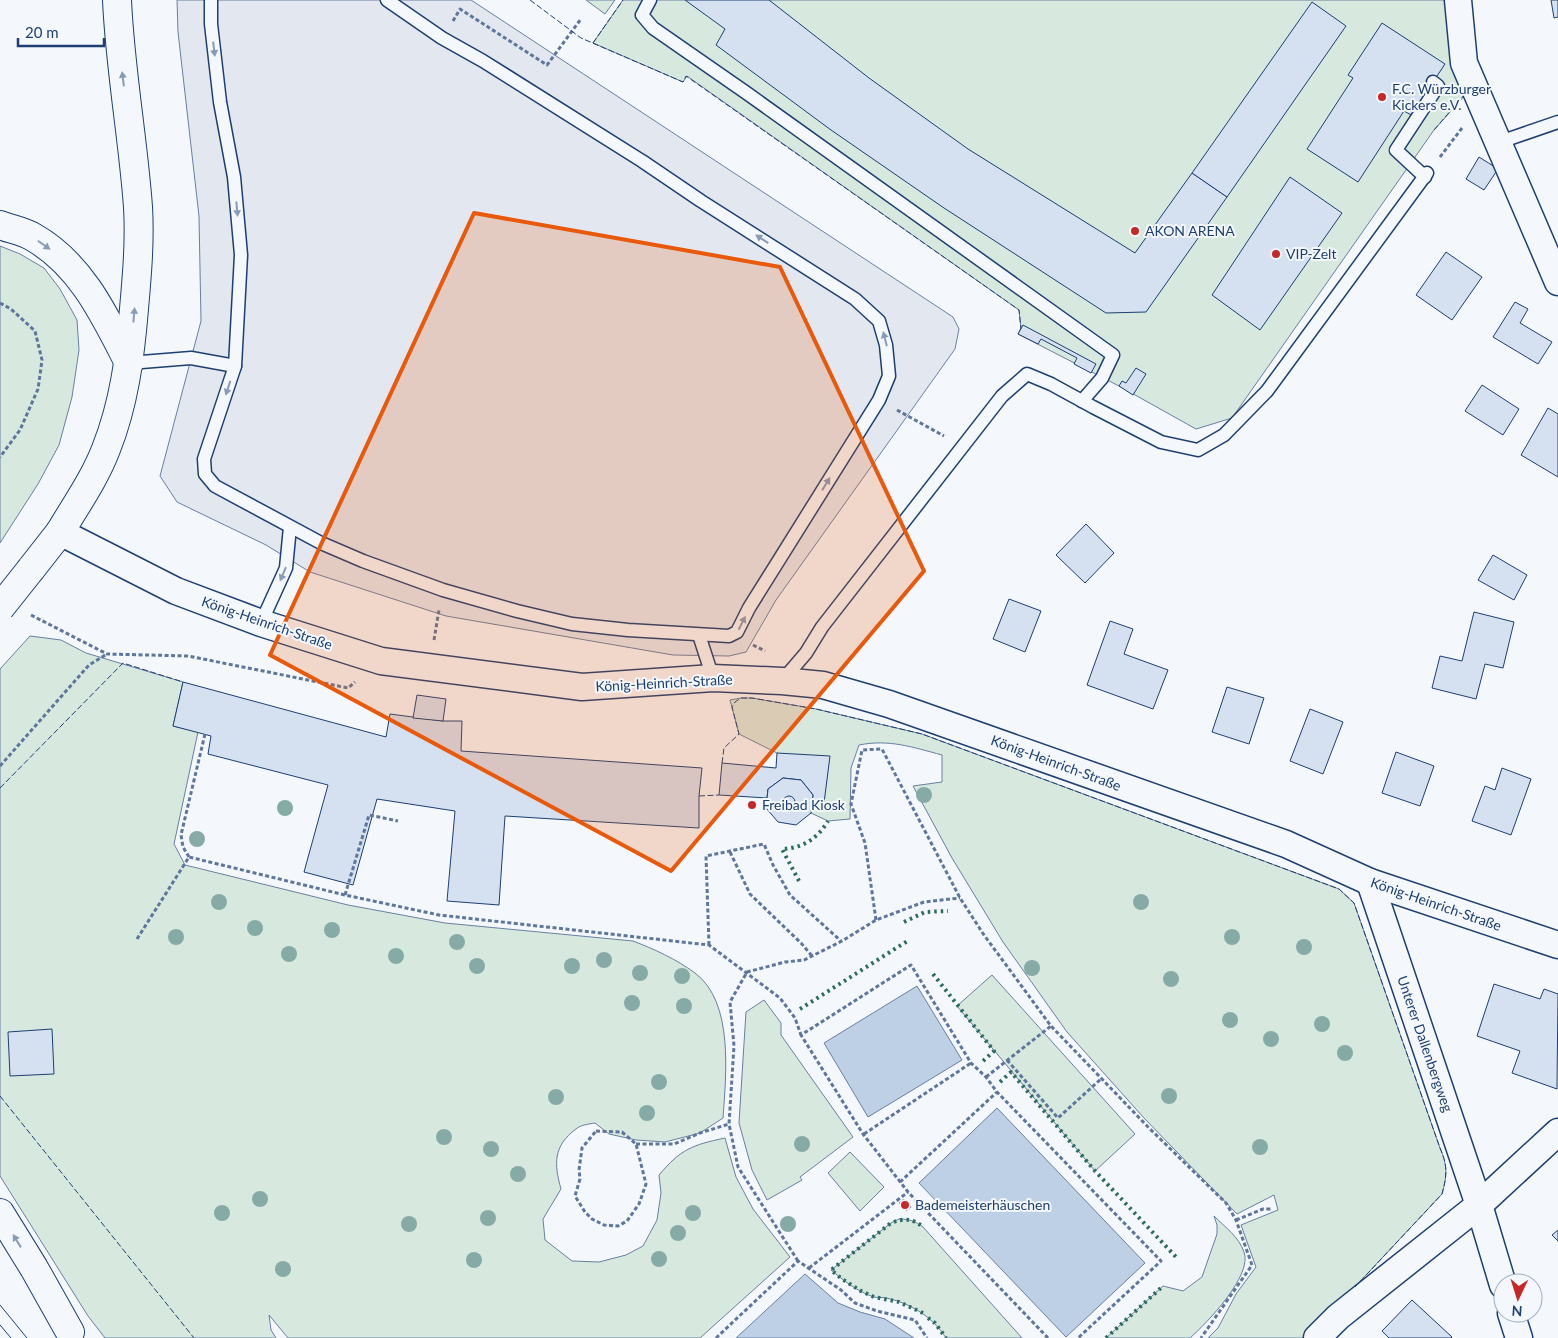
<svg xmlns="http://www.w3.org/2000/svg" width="1558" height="1338" viewBox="0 0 1558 1338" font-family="Lato,sans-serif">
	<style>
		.green { fill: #d7e8df; stroke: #687fa3 }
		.parking { fill: #e3e8f0; stroke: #687fa3 }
		.water { fill: #bed0e5; stroke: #687fa3 }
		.building { fill: #d5e0f0; stroke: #1d3f73 }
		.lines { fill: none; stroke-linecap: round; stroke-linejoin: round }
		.lane-casing { stroke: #1d3f73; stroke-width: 15 }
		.street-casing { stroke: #1d3f73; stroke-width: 29 }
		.secondary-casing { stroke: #1d3f73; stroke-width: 30 }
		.primary-casing { stroke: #1d3f73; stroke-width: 30 }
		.path { stroke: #5e769c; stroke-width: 3; stroke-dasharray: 4 2.5; stroke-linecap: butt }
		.lane { stroke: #f4f7fb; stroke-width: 12 }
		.street { stroke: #f4f7fb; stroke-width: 26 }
		.secondary { stroke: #f4f7fb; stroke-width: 28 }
		.primary { stroke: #f4f7fb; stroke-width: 28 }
		.tram { stroke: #1d3f73; stroke-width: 1 }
		.secondary-bridge-casing { stroke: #1d3f73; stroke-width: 30; stroke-linecap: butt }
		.secondary-bridge { stroke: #f4f7fb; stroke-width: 28 }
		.hedge { stroke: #2c6c60; stroke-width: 4; stroke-dasharray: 2.5 4; stroke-linecap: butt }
		.fence { stroke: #1d3f73; stroke-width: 1; stroke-dasharray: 6 2.5; stroke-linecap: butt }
		.tree { fill: #86aba6 }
		.oneway { fill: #889bb7 }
		.marked { fill: #e8590c; fill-opacity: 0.2; stroke: #e8590c; stroke-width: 4; stroke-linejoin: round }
		.poi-dot { fill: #c62828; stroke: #f4f7fb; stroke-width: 2 }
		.labels { text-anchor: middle; stroke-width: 4; stroke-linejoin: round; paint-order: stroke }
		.poi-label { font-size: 14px; fill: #1d3f73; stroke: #f4f7fb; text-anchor: start }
		.street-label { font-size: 14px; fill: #1d3f73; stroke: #f4f7fb }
	</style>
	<rect width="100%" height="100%" fill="#f4f7fb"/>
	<!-- green -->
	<g class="green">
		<path d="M586,0H615L605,14Z"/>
		<path d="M623,0H1446L1467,93L1434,130L1232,418L1196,429L1119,386L1018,334L1021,328L1019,310L687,76L683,82L593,43Z"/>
		<path d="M0,246L20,254L44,268L60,289L77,320L79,350L72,397L59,445L38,484L0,543Z"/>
		<path d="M30,636L61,640L86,653L183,682L173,726L198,732L174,844L185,865L348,905L445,923L633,941C654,949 676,959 695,973C734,1002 726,1075 723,1118L700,1133L665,1142L636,1140L609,1134L595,1123C589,1124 580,1125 576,1129C553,1146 554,1164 561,1189L543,1219L545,1240L572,1261L599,1262L626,1255L643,1246L657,1220L661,1193L659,1175C681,1149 692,1145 725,1138L736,1177L753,1209L790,1257L700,1338H288L269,1315L271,1330L276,1338H105L88,1316L0,1176V669Z"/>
		<path d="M741,698H752L816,709L922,734L1339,889L1354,903L1440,1148C1448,1166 1447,1176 1442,1194L1307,1338H1208L1218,1328L1236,1294L1256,1267L1241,1225L1278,1210L1274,1195L1237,1214L1144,1118L1067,1032L1003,942L952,858L913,786L942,782V755C912,747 889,739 859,745L851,768L850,819L828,821L811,813L812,802L824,803L777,753L739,734L730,700Z"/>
		<path d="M992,975L1135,1134L1095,1171L957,1006Z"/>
		<path d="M764,1000L781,1023V1035L853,1137L800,1177L802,1180L767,1200L752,1170L739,1123L746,1012Z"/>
		<path d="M850,1152L884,1187L860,1211L828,1173Z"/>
		<path d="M1214,1216C1225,1227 1239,1237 1244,1252C1253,1275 1207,1323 1190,1338H1106L1163,1286L1183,1291L1202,1277L1217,1234V1225Z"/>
		<path d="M899,1219C909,1219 915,1221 923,1227L1022,1338H946C933,1317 910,1303 886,1298C882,1297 878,1298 874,1297C858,1292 843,1280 831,1270L891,1223Z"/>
	</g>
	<!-- parking -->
	<path class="parking" d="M177,0H471L953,317L959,329L955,349L776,600L746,652L729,656L673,655L446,616L310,572L266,545L177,502L160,476L201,321L199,216L178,32Z"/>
	<!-- water -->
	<g class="water">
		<path d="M917,986L962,1060L868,1117L824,1043Z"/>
		<path d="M997,1108L1145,1263L1066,1337L919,1183Z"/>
		<path d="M805,1274L838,1303L860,1312L885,1319L914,1338H736Z"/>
	</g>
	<!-- building -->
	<g class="building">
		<path d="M685,0H769L869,78L968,149L1135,253L1192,173L1227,197L1146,312L1106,313L944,208L831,130L716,45L725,29Z"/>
		<path d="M1551,0H1558V17L1554,18Z"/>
		<path d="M1312,2L1346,26L1227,197L1192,173Z"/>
		<path d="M1382,23L1445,64L1411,115L1404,111L1358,182L1307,149L1353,78L1348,75Z"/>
		<path d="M1479,157L1498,169L1484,190L1466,179Z"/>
		<path d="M1290,177L1342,213L1260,330L1212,295Z"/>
		<path d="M1446,252L1482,277L1452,320L1416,295Z"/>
		<path d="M1515,302L1528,309L1520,323L1552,342L1538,364L1493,337Z"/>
		<path d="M1023,325L1096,364L1091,373L1074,364L1077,358L1041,339L1038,344L1018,334Z"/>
		<path d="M1136,368L1146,374L1133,395L1119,386L1122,381L1126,383Z"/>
		<path d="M1482,385L1519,409L1503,435L1465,411Z"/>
		<path d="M1548,408L1558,414V477L1521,455Z"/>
		<path d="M1086,524L1114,553L1085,583L1056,555Z"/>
		<path d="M1493,555L1527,575L1514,600L1478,580Z"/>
		<path d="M1009,599L1041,611L1025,652L993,639Z"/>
		<path d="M1474,612L1514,622L1503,668L1485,664L1476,699L1432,688L1440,656L1462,661Z"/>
		<path d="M1110,621L1133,629L1124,654L1168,670L1153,709L1087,685Z"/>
		<path d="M183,682L386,737L390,714L443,721H462L461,751L702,768L699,796V828L505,816L499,905L447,901L455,811L377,799L353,885L304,872L328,785L208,754L211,736L173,726Z"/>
		<path d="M1227,687L1264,698L1249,744L1212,732Z"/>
		<path d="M417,695L446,699L443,721L413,718Z"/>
		<path d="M1310,709L1343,722L1323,774L1290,761Z"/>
		<path d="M1396,752L1434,766L1420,806L1382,793Z"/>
		<path d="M777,753L830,756L824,803L812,802L813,795L801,780L783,778L768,789L767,798L719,795L722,763L776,768Z"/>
		<path d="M1502,768L1531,779L1511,835L1472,821L1485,786L1495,790Z"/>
		<path d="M783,778L801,780L813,795L811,813L796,825L778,822L766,808L768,789Z"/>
		<circle cx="789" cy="802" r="6"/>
		<path d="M1494,984L1540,999L1544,989L1558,994L1557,1089L1512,1073L1520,1051L1477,1036Z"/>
		<path d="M52,1029L54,1074L10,1076L8,1032Z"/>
		<path d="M904,1199L911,1207L906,1211L899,1203Z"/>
		<path d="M1558,1230V1241L1552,1235Z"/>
		<path d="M1412,1300L1452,1337L1451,1338H1389L1382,1331Z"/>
	</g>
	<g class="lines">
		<!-- lane casing -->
		<g class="lane-casing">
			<g id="lane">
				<path d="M211,0V24L220,102L234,177L241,255L235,366L204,459L205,474L215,486L321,543L363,561L443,590L517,611L572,624L628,630L729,636L737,632L749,608L879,400L889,376L886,345L879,321L855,299L701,201L642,161L483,61L442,38L387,0"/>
				<path d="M650,0L642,15L653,28L748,94L1113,355L1102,378L1082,401"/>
				<path d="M1497,143L1558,122"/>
				<path d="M1425,177L1396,150L1438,86L1433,82"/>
				<path d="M129,363L191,358L235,366"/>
				<path d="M261,623L286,568L290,527"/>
				<path d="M699,635L713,678"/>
				<path d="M782,681L806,653L822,627L1002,396L1027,374L1051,384L1093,407L1161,442L1198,450L1224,435L1267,391L1427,173"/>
			</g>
		</g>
		<!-- street casing -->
		<g class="street-casing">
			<g id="street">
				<path d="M1458,0L1464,63L1558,282"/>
				<path d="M60,532L176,591L261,623L381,661L582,687L713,678L782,681L823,685L889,704L1286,844L1370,882L1558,945"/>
				<path d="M1370,882L1479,1205L1503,1285"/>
				<path d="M1511,1313L1519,1338"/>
				<path d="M1317,1338L1338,1317L1479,1205L1558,1132"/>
			</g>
		</g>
		<!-- secondary casing -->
		<g class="secondary-casing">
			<g id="secondary">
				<path d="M31,569L60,532"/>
				<path d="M0,1213L34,1268L70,1332"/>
			</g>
		</g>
		<!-- primary casing -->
		<g class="primary-casing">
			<g id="primary">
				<path d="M0,225C10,229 23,231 33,237C81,264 105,316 129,363"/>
				<path d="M60,532C76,505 95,478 106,449C124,404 130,357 134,309C137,275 140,241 138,207C133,138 120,69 117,0"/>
			</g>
		</g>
		<!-- path -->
		<g class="path">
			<path d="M453,21L460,9L547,65L581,19"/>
			<path d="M1440,157L1462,128"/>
			<path d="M0,303L11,309L35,331L42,360L38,389L20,430L0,457"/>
			<path d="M897,410L944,436"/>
			<path d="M31,615L107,654L188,656L348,688L355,682"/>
			<path d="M434,640L439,610"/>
			<path d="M753,645L765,651"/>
			<path d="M0,766L89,665L107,654"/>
			<path d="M730,852L750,894L801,943L812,956"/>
			<path d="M189,857L183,847L181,835L205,734"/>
			<path d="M345,895L369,815L398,821"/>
			<path d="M876,920L865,843L851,804L862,750L882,749L960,898L984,935L1051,1026L1150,1129L1226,1203L1236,1220L1252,1265L1201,1338"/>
			<path d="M137,939L189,857L345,895L439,915L709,945L780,998L795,1018L801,1035"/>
			<path d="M709,945L706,856L764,844L773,865L790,895L841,941"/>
			<path d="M1007,1060L1058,1118L1102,1078"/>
			<path d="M986,1077L1051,1026"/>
			<path d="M596,1131L622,1132L636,1144L646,1184L639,1204L627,1221L618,1226L604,1225L592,1219L585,1212L575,1196L580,1179L579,1170L582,1148Z"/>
			<path d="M864,1134L971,1063"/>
			<path d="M636,1144H674L700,1133L729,1124"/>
			<path d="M900,1182L997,1092"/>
			<path d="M1236,1220L1263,1209H1272"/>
			<path d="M798,1261L738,1167L729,1124L734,1046L730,1002L747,972L785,962L804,960L842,941L876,920L924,902L960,898"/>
			<path d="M809,1268L908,1192"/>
			<path d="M716,1338L798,1261L841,1290L855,1303L877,1311L915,1320L927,1338"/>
			<path d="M1048,1338L908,1192L863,1134L801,1035L911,965L971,1063L986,1077L997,1092L1161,1261L1078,1338"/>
		</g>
		<!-- lane -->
		<use href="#lane" class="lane"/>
		<!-- street -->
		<use href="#street" class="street"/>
		<!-- secondary -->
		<use href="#secondary" class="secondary"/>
		<!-- primary -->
		<use href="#primary" class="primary"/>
		<!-- tram -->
		<g class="tram">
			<path d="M0,1305L27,1338"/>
			<path d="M0,1325L11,1338"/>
		</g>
		<!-- secondary-bridge casing -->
		<g class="secondary-bridge-casing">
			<path id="secondary-bridge" d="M0,608L31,569"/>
		</g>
		<!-- secondary-bridge -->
		<use href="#secondary-bridge" class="secondary-bridge"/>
		<!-- hedge -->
		<g class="hedge">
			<path d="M799,881L782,849C803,848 817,839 828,821"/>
			<path d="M904,922L925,912L948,911"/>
			<path d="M933,974L994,1051L982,1062"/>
			<path d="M800,1009L909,940"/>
			<path d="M1000,1082L1011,1072L1095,1171L1176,1257"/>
			<path d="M923,1313L899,1302L874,1297L861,1291L842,1279L831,1270L891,1223C904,1218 912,1218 923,1227"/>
			<path d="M928,1318L935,1323L946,1338"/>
			<path d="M1106,1338L1163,1286"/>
		</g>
		<!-- fence -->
		<g class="fence">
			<path d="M530,0L581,38L683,82L686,76L1019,310L1021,329"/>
			<path d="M593,43L623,0"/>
			<path d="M1434,130L1466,93"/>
			<path d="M722,763L724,748L739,734L732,707L735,702L741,698H752L816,709L922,734L1339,889L1354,903L1440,1148C1448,1166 1447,1176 1442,1194L1355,1287"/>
			<path d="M0,788L123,663L183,682"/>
			<path d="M699,796L719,795"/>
			<path d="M0,1096L194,1338"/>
		</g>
	</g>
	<!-- trees -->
	<g class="tree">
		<circle cx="924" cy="795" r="8"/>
		<circle cx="285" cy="808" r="8"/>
		<circle cx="197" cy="839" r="8"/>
		<circle cx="219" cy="902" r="8"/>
		<circle cx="1141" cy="902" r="8"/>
		<circle cx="255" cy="928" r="8"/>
		<circle cx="332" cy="930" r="8"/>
		<circle cx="176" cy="937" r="8"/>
		<circle cx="1232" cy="937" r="8"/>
		<circle cx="457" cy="942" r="8"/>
		<circle cx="1304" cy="947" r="8"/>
		<circle cx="289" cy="954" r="8"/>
		<circle cx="396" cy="956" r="8"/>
		<circle cx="604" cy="960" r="8"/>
		<circle cx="477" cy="966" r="8"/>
		<circle cx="572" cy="966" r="8"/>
		<circle cx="1032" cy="968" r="8"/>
		<circle cx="640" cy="973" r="8"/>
		<circle cx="682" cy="976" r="8"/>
		<circle cx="1171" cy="979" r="8"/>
		<circle cx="632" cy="1003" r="8"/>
		<circle cx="684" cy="1006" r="8"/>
		<circle cx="1230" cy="1020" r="8"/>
		<circle cx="1322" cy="1024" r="8"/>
		<circle cx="1271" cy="1039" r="8"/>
		<circle cx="1345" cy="1053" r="8"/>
		<circle cx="659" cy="1082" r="8"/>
		<circle cx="1169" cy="1096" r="8"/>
		<circle cx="556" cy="1097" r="8"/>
		<circle cx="647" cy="1113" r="8"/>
		<circle cx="444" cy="1137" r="8"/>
		<circle cx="802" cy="1144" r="8"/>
		<circle cx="1260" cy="1147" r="8"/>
		<circle cx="491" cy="1149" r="8"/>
		<circle cx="518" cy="1174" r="8"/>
		<circle cx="260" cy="1199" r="8"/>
		<circle cx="222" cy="1213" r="8"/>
		<circle cx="693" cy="1213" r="8"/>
		<circle cx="488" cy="1218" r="8"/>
		<circle cx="409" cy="1224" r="8"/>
		<circle cx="788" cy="1224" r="8"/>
		<circle cx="678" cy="1233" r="8"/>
		<circle cx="659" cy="1259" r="8"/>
		<circle cx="474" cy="1260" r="8"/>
		<circle cx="283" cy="1269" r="8"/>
	</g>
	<!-- one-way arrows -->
	<defs><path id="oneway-solid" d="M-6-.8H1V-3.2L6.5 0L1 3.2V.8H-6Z" transform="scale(1.25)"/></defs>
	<g class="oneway">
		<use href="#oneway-solid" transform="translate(214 49) rotate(83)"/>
		<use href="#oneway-solid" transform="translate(123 79) rotate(-97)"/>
		<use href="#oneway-solid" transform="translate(237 209) rotate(85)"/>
		<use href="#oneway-solid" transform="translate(762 239) rotate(-147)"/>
		<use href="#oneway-solid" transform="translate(44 245) rotate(35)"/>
		<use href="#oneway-solid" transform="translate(134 315) rotate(-85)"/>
		<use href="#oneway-solid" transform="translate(885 339) rotate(-104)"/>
		<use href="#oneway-solid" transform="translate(228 388) rotate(108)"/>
		<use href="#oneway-solid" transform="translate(826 484) rotate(-58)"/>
		<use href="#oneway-solid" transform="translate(283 574) rotate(113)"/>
		<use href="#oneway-solid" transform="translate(742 623) rotate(-63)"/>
		<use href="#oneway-solid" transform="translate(17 1241) rotate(-122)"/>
	</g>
	<!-- marked area -->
	<path class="marked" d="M474,213L780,267L924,571L671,871L270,655Z"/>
	<!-- markers -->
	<g class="poi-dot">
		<circle cx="1382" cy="97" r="5"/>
		<circle cx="1135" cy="231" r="5"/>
		<circle cx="1276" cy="254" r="5"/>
		<circle cx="752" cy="805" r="5"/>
		<circle cx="905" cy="1205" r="5"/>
	</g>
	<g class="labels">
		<!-- poi labels -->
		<g class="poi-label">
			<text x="1392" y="94">F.C. Würzburger<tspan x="1392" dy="16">Kickers e.V.</tspan></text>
			<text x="1145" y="236">AKON ARENA</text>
			<text x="1286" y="259">VIP-Zelt</text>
			<text x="762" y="810">Freibad Kiosk</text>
			<text x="915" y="1210">Bademeisterhäuschen</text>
		</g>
		<!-- street labels -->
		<g class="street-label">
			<text transform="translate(267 623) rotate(19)" y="5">König-Heinrich-Straße</text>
			<text transform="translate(664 683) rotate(-3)" y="5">König-Heinrich-Straße</text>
			<text transform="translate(1056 763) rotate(20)" y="5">König-Heinrich-Straße</text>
			<text transform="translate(1436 904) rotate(19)" y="5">König-Heinrich-Straße</text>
			<text transform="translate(1425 1044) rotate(71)" y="5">Unterer Dallenbergweg</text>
		</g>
	</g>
	<!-- north arrow -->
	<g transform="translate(1518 1298) rotate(184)"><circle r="24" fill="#f4f7fb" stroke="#9eadc5"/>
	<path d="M0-4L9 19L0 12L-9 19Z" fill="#c62828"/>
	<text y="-8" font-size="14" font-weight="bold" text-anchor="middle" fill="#1d3f73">N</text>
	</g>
	<!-- scale -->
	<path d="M18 38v8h86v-8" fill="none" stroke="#1d3f73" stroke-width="2.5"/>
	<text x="25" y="38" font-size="15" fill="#1d3f73" stroke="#f4f7fb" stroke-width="4" paint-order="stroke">20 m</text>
</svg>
